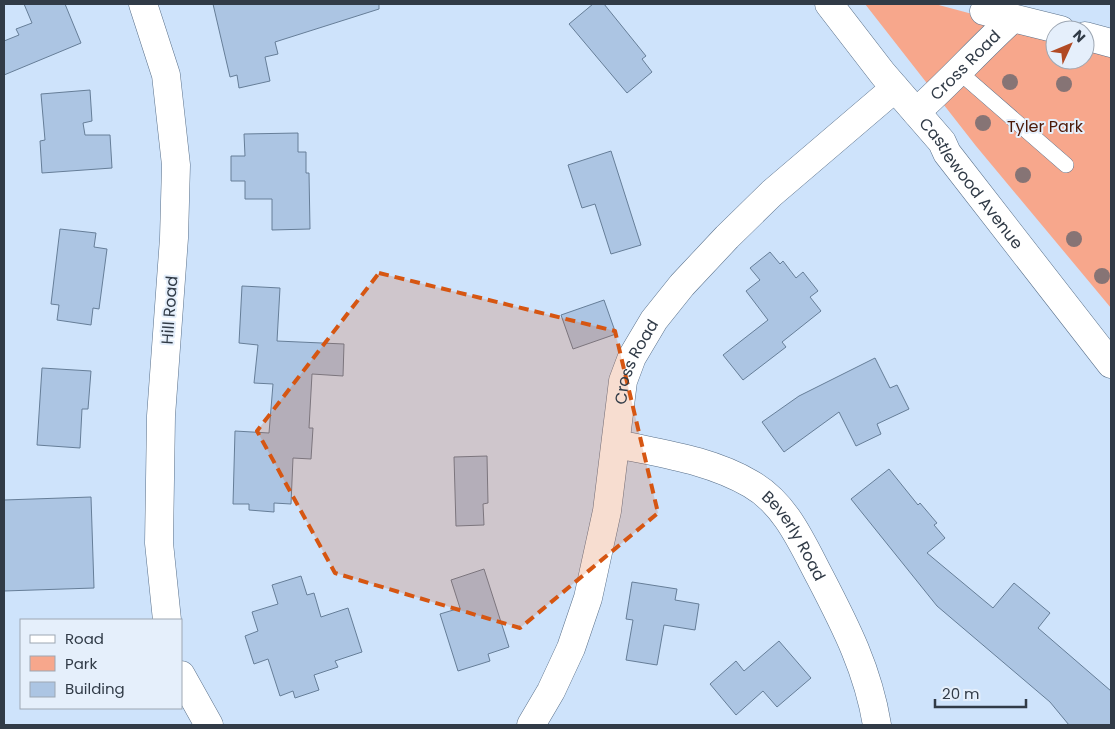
<svg xmlns="http://www.w3.org/2000/svg" width="1115" height="729" viewBox="0 0 1115 729" font-family="Poppins,sans-serif">
	<style>
		.park { fill: #f7a78c }
		.building { fill: #acc5e3; stroke: #667e98 }
		.lines { fill: none; stroke-linecap: round; stroke-linejoin: round }
		.service-casing { stroke: #59708a; stroke-width: 16 }
		.minor-casing { stroke: #59708a; stroke-width: 29 }
		.tertiary-casing { stroke: #59708a; stroke-width: 29 }
		.service { stroke: #fff; stroke-width: 15 }
		.minor { stroke: #fff; stroke-width: 28 }
		.tertiary { stroke: #fff; stroke-width: 28 }
		.tree { fill: #867475 }
		.marked { fill: #d65612; fill-opacity: 0.2; stroke: #d65612; stroke-width: 4; stroke-dasharray: 10 6; stroke-linejoin: round }
		.labels { text-anchor: middle; stroke-width: 4; stroke-linejoin: round; paint-order: stroke }
		.street-label { font-size: 16px; fill: #313b47; stroke: #e5effb }
		.park-label { font-size: 16px; fill: #4b1907; stroke: #e5effb }
	</style>
	<rect width="100%" height="100%" fill="#cee3fb"/>
	<!-- park -->
	<path class="park" d="M865,4H935L1055,36V60H1085V44L1111,51V308L976,146Z"/>
	<!-- building -->
	<g class="building">
		<path d="M24,4H65L81,43L4,75V41L19,35L16,29L32,23Z"/>
		<path d="M213,4H379V9L275,42L278,54L265,57L270,81L239,88L237,75L230,77Z"/>
		<path d="M593,4H604L646,56L642,59L652,72L627,93L569,24Z"/>
		<path d="M90,90L92,121L83,123L85,135H110L112,168L42,173L40,141L45,140L41,94Z"/>
		<path d="M298,133V152H306V173H309L310,229L272,230V199H245V181H231V156H245L244,134Z"/>
		<path d="M611,151L641,245L611,254L595,204L582,208L568,165Z"/>
		<path d="M60,229L96,233L94,247L107,249L99,309L93,308L91,325L57,320L59,305L51,304Z"/>
		<path d="M770,252L780,264L783,261L796,278L803,272L818,291L810,297L821,311L782,342L786,347L743,380L723,355L768,320L746,291L760,280L750,268Z"/>
		<path d="M242,286L280,288L277,341L344,344L343,376L312,374L309,428H313L311,459L293,458L291,504L274,503V512L249,510V504H233L235,431L269,433L273,384L254,383L258,345L239,343Z"/>
		<path d="M604,300L616,334L573,349L561,315Z"/>
		<path d="M875,358L890,388L897,385L909,409L877,424L881,434L856,446L839,412L784,452L762,422L799,396Z"/>
		<path d="M42,368L91,371L88,409H82L80,448L37,445Z"/>
		<path d="M487,456L488,503L483,504L484,525L456,526L454,457Z"/>
		<path d="M889,469L918,505L920,503L937,523L934,525L945,538L927,553L993,608L1014,583L1050,613L1038,628L1111,691V725H1069L1050,702L937,606L851,499Z"/>
		<path d="M91,497L94,588L4,591V500Z"/>
		<path d="M484,569L509,647L488,654L490,661L458,671L440,614L460,608L451,580Z"/>
		<path d="M301,576L307,595L314,593L321,617L348,608L362,652L335,661L338,667L314,675L319,690L295,698L293,691L280,696L268,659L254,664L245,636L258,631L252,612L278,604L272,585Z"/>
		<path d="M632,582L677,589L675,600L699,604L695,630L664,625L657,665L626,660L633,620L626,619Z"/>
		<path d="M779,641L811,678L777,707L763,691L736,715L710,684L736,661L744,671Z"/>
	</g>
	<g class="lines">
		<!-- service casing -->
		<g class="service-casing">
			<path id="service" d="M958,71L1066,165"/>
		</g>
		<!-- minor casing -->
		<g class="minor-casing">
			<g id="minor">
				<path d="M143,4L166,75L176,165L174,238L161,416L159,543L167,620"/>
				<path d="M984,11L1061,30"/>
				<path d="M1085,36L1111,43"/>
				<path id="s1" d="M916,112C950,82 979,49 1012,19"/>
				<path id="s2" d="M617,444C663,454 710,460 751,484C786,504 802,543 820,577C846,627 868,670 877,725"/>
				<path d="M181,675L209,725"/>
				<path id="s3" d="M531,725L551,691L571,648L588,598L607,511L623,381L632,357L654,320L682,285L727,237L772,193L895,88"/>
			</g>
		</g>
		<!-- tertiary casing -->
		<g class="tertiary-casing">
			<g id="tertiary">
				<path id="s4" d="M829,4L883,74L942,142L947,153L1111,364"/>
			</g>
		</g>
		<!-- service -->
		<use href="#service" class="service"/>
		<!-- minor -->
		<use href="#minor" class="minor"/>
		<!-- tertiary -->
		<use href="#tertiary" class="tertiary"/>
	</g>
	<!-- trees -->
	<g class="tree">
		<circle cx="1010" cy="82" r="8"/>
		<circle cx="1064" cy="84" r="8"/>
		<circle cx="983" cy="123" r="8"/>
		<circle cx="1023" cy="175" r="8"/>
		<circle cx="1074" cy="239" r="8"/>
		<circle cx="1102" cy="276" r="8"/>
	</g>
	<!-- marked area -->
	<path class="marked" d="M379,273L615,331L658,513L520,628L335,573L257,431Z"/>
	<g class="labels">
		<!-- street labels -->
		<g class="street-label">
			<text dy="6" stroke="none"><textPath href="#s1" startOffset="68">Cross Road</textPath></text>
			<text dy="6" stroke="none"><textPath href="#s4" startOffset="229">Castlewood Avenue</textPath></text>
			<text transform="translate(169 310) rotate(-86)" y="6">Hill Road</text>
			<text dy="6" stroke="none"><textPath href="#s3" startOffset="382">Cross Road</textPath></text>
			<text dy="6" stroke="none"><textPath href="#s2" startOffset="209">Beverly Road</textPath></text>
		</g>
		<!-- park labels -->
		<g class="park-label">
			<text x="1045" y="132">Tyler Park</text>
		</g>
	</g>
	<!-- border -->
	<rect width="1115" height="729" fill="none" stroke="#313b47" stroke-width="10"/>
	<!-- legend -->
	<rect x="20" y="619" width="162" height="90" fill="#e5effb" stroke="#9da7b3"/>
	<rect x="30" y="635" width="25" height="8" fill="#ffffff" stroke="#9da7b3"/>
	<text x="65" y="644" font-size="15" fill="#313b47">Road</text>
	<rect x="30" y="656" width="25" height="15" fill="#f7a78c" stroke="#9da7b3"/>
	<text x="65" y="669" font-size="15" fill="#313b47">Park</text>
	<rect x="30" y="682" width="25" height="15" fill="#acc5e3" stroke="#9da7b3"/>
	<text x="65" y="694" font-size="15" fill="#313b47">Building</text>
	<!-- north arrow -->
	<g transform="translate(1070 45) rotate(46)"><circle r="24" fill="#e5effb" stroke="#9da7b3"/>
	<path d="M0-4L9 19L0 12L-9 19Z" fill="#b14a24"/>
	<text y="-8" font-size="14" font-weight="bold" text-anchor="middle" fill="#313b47">N</text>
	</g>
	<!-- scale -->
	<path d="M935 699v8h91v-8" fill="none" stroke="#313b47" stroke-width="2.5"/>
	<text x="942" y="699" font-size="15" fill="#313b47" stroke="#e5effb" stroke-width="4" paint-order="stroke">20 m</text>
</svg>
